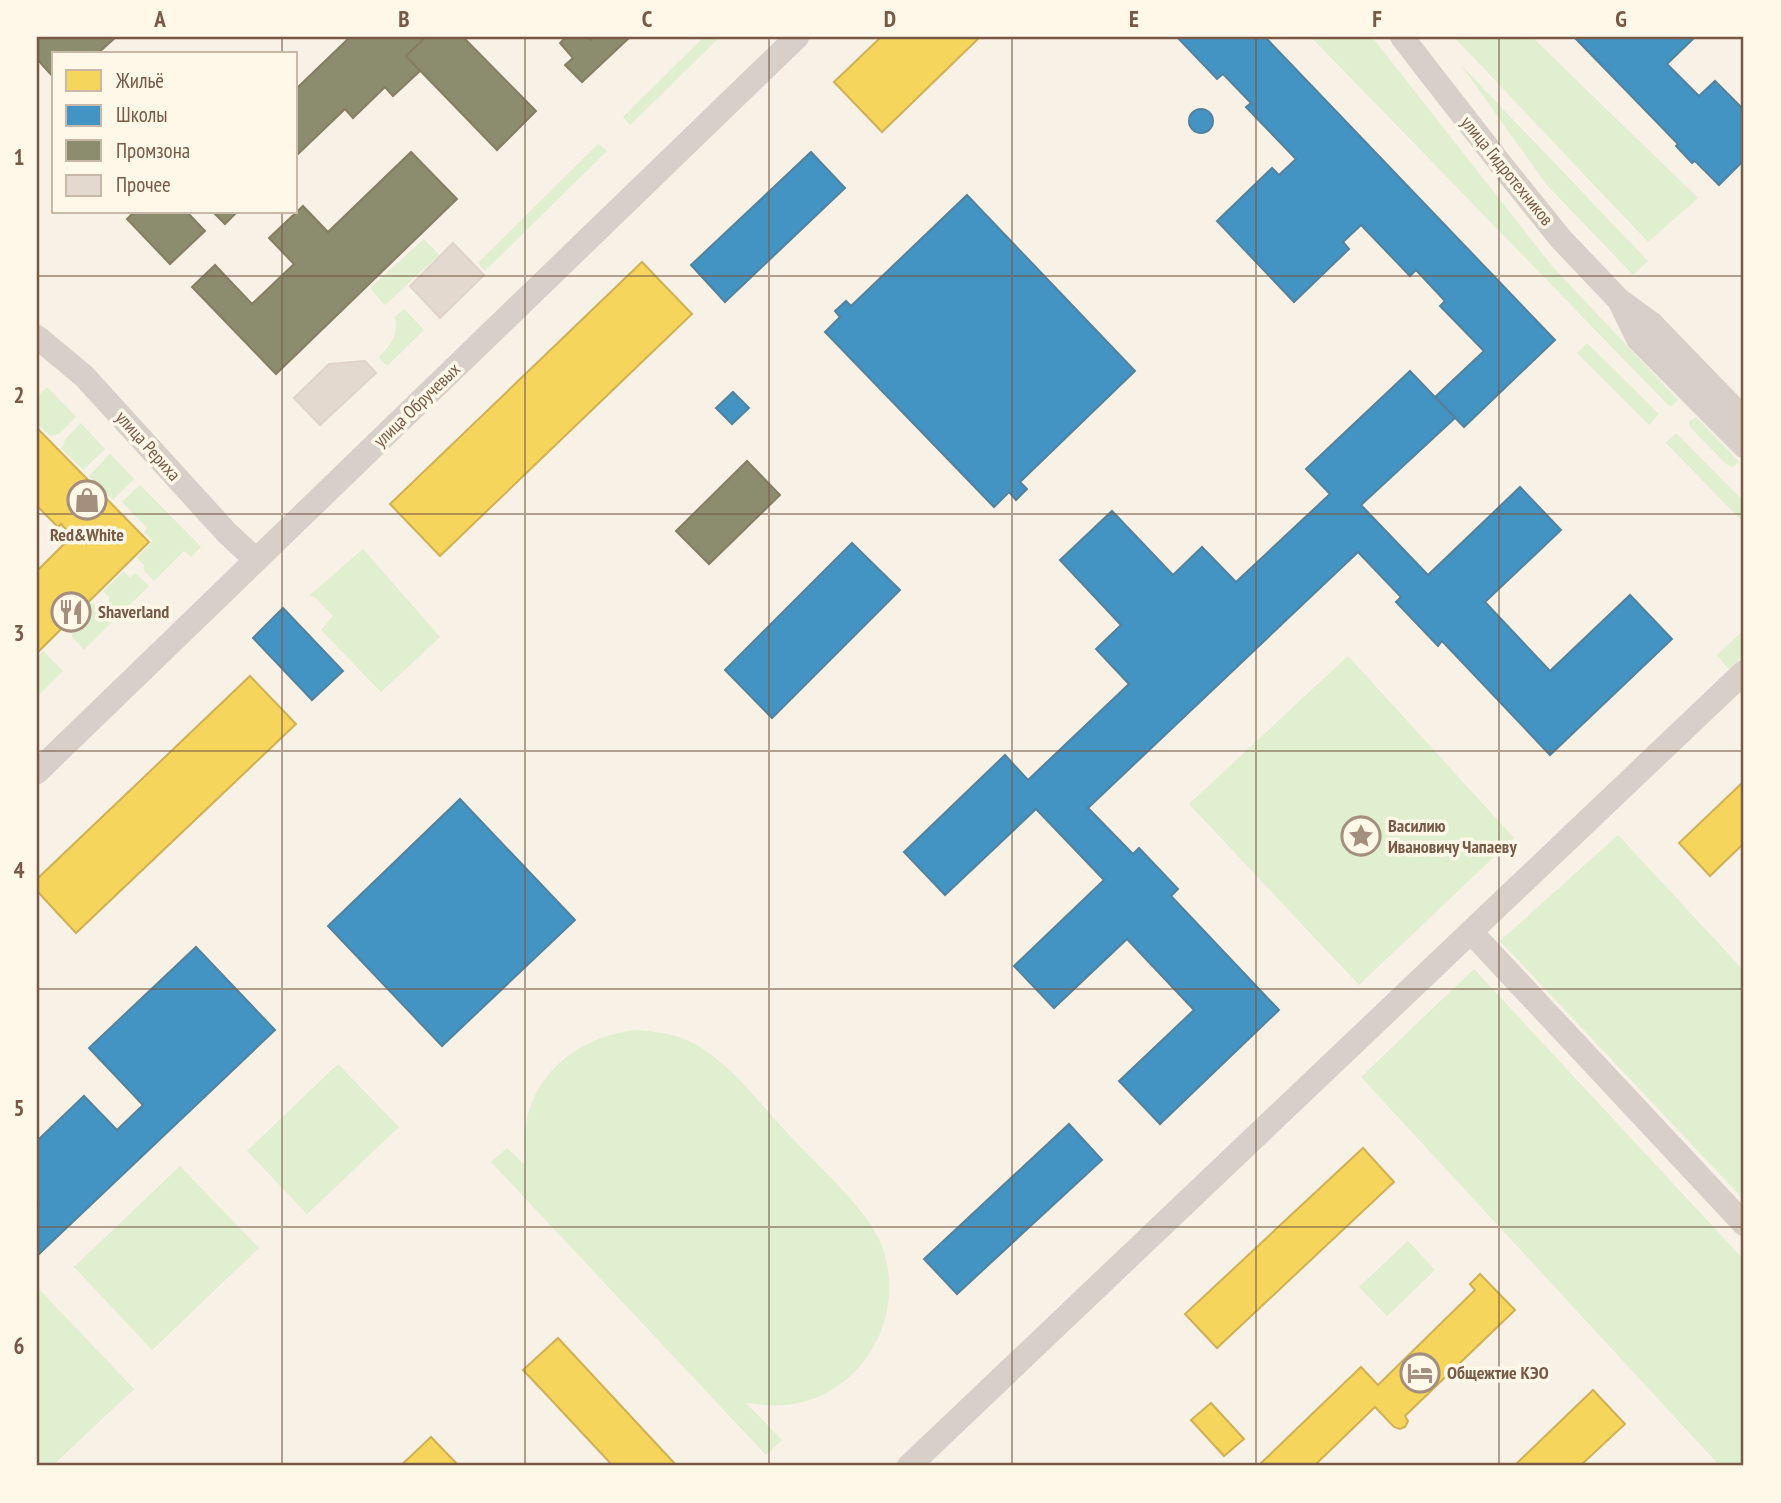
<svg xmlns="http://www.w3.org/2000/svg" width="1781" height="1503" viewBox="0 0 1781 1503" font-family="'PT Sans Narrow',sans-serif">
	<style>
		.green { fill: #e0efcf }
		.homes { fill: #f6d55c; stroke: #d0b055; stroke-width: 2 }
		.schools { fill: #4393c3; stroke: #53829d; stroke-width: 2 }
		.industry { fill: #8c8c6e; stroke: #867d62; stroke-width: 2 }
		.building { fill: #e4d9ce; stroke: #e0d4c8; stroke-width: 2 }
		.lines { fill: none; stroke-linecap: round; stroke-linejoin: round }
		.minor { stroke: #d8cfc8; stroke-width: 24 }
		.grid { fill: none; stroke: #775945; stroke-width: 2; stroke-opacity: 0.55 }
		.labels { text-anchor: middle; stroke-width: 7; stroke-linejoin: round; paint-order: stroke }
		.street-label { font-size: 18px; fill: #775945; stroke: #fff7e8 }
		.poi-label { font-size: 18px; font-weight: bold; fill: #775945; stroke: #fff7e8; text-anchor: start }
		.neatline { fill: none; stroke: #775945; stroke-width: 2.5 }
		.grid-label { font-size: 23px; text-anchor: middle; font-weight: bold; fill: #775945 }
	</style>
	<rect width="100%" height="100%" fill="#f7f1e6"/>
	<!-- green -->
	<g class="green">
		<path d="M704,37H720L630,125L623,117Z"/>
		<path d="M1311,37H1372L1552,266L1678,400L1672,406L1668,405Z"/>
		<path d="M1454,37H1532L1698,198L1648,242Z"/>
		<path d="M1461,65L1648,261L1633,275L1546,184Z"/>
		<path d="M598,144L607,151L485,271L478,263Z"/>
		<path d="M424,239L439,255L385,305L370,288Z"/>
		<path d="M404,309L424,330L387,366L379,357C391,344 399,336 395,317Z"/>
		<path d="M1587,343L1659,414L1649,425L1577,353Z"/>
		<path d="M47,387L76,417L59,434L50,436L37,423V397Z"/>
		<path d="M1696,417L1739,462L1733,467L1726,464L1689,426V422Z"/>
		<path d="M81,423L105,449L83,470L62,449L65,440Z"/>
		<path d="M1676,433L1744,502V523L1666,443Z"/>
		<path d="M110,454L134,479L113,500L89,476Z"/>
		<path d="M140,485L201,547L191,557L184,551L154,581L144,570V565L137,558L153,541L144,532L147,528L122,502Z"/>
		<path d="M363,549L440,637L381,692L321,630L333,616L317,599L310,595Z"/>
		<path d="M124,571L130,578L135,573L149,586L120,614L109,603V597L103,591Z"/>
		<path d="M92,603L97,608H103L114,620L84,650L72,637L73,628L69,625Z"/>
		<path d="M1744,630V655L1729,669L1717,655Z"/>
		<path d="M43,651L63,671L37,697V657Z"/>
		<path d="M1348,656L1514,838L1359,985L1189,804Z"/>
		<path d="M1618,835L1744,971V1200L1500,941Z"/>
		<path d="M1474,969L1744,1260V1466H1720L1361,1077Z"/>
		<path d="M634,1030C655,1031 677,1034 695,1044C733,1066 761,1105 790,1136C818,1166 867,1208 882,1246C906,1312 868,1387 799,1403C781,1407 764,1405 746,1403L782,1440L766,1455L491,1162L507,1148L525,1165C516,1091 563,1040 634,1030Z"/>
		<path d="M338,1064L399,1127L307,1214L247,1151Z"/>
		<path d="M180,1166L259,1248L152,1350L74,1267Z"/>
		<path d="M1408,1241L1435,1270L1387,1316L1359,1287Z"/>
		<path d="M37,1287L134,1389L52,1466H37Z"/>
	</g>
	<!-- homes -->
	<g class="homes">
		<path d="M881,37H980L882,132L834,82Z"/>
		<path d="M642,262L692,314L440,556L390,504Z"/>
		<path d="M37,428L149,542L37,653V571L72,536L61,524L58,527L37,506Z"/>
		<path d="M250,676L296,724L76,933L37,891V879Z"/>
		<path d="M1744,781V843L1710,876L1679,843Z"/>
		<path d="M1363,1148L1394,1182L1217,1348L1185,1314Z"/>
		<path d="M1480,1274L1515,1310L1405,1416L1408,1421L1405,1427L1400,1429L1394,1427L1375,1407L1314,1466H1258L1361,1367L1378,1385L1475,1290L1470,1284Z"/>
		<path d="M558,1338L677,1466H613L542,1390L523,1370Z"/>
		<path d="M1593,1390L1625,1424L1580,1466H1514Z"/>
		<path d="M1211,1403L1244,1439L1224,1456L1191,1420Z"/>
		<path d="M431,1437L459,1466H400L411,1456Z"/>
	</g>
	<!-- schools -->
	<g class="schools">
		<path d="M1177,37H1265L1555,340L1464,427L1435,397L1484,351L1440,306L1445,301L1416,270L1410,276L1361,225L1343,242L1349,249L1294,302L1217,221L1272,168L1279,175L1296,159L1246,107L1251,103L1223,74L1217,79Z"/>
		<path d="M1574,37H1695L1667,64L1699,96L1715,81L1744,110V160L1719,185L1695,161L1692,163L1676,146L1678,144Z"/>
		<circle cx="1201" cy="121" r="12"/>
		<path d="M811,152L845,188L725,302L691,265Z"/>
		<path d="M967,195L1135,371L1020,482L1027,489L1016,500L1009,492L994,507L825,332L840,317L835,311L846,301L851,306Z"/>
		<path d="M1410,371L1455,418L1361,505L1428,575L1520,487L1561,530L1485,602L1550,671L1630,595L1672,639L1550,755L1442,641L1438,646L1396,602L1401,597L1358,552L1088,808L1133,854L1139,848L1178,889L1171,896L1279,1010L1160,1124L1119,1081L1194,1010L1127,939L1054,1008L1014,966L1104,880L1036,809L945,895L904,852L1005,755L1028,780L1129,684L1096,649L1121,625L1060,560L1112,511L1173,575L1202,547L1236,582L1330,494L1306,469Z"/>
		<path d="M733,392L749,408L732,424L716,408Z"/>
		<path d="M852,543L900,590L772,718L725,670Z"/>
		<path d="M283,608L343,671L312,700L253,638Z"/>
		<path d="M460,799L575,920L442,1046L328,926Z"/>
		<path d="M196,947L275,1030L37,1256V1206L39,1204L37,1202V1141L84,1096L117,1130L143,1105L89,1048Z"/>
		<path d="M1069,1124L1102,1160L957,1294L924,1259Z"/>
	</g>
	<!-- industry -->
	<g class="industry">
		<path d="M37,37H116L97,54H54V78L37,59Z"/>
		<path d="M350,37H426L406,56L420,71L393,96L385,87L353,118L345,109L296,156V89Z"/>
		<path d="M426,37H463L536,111L497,150L406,56Z"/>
		<path d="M566,37H588L591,40L594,37H630L582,82L565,65L573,58L560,43Z"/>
		<path d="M411,152L457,199L276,374L192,287L215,265L252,304L294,264L269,238L303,206L328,232Z"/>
		<path d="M134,212H187L205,231L170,264L127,219Z"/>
		<path d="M213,212H237L225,224Z"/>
		<path d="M747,461L780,495L709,564L676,531Z"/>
	</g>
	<!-- building -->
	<g class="building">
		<path d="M453,243L484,275L440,318L410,286Z"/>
		<path d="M365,361L376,373L320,425L294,398L329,364Z"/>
	</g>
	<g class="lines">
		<!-- minor -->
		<g class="minor">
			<path d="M1402,37L1503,167L1561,239L1619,300L1652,324L1744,419"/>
			<path d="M1621,304L1638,339L1744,446"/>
			<path d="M37,337L84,376L227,533L256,560"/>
			<path d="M37,772L797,37"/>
			<path d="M1471,932L1744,1224"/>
			<path d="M909,1466L1744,672"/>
		</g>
	</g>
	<!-- grid -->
	<path class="grid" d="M282,37V54M525,37V1466M769,37V1466M1012,37V1466M1256,37V1466M1499,37V1466M282,212V1466M37,276H1744M37,514H1744M37,751H1744M37,989H1744M37,1227H1744"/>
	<!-- icons -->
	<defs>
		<g id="shop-ring" transform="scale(2.0125)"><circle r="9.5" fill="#fff7e8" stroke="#a48e7d" stroke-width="1.5"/><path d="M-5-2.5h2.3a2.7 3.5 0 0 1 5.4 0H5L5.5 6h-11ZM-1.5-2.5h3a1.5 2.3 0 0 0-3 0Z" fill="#a48e7d"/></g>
		<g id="restaurant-ring" transform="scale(2.0125)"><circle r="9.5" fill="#fff7e8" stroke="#a48e7d" stroke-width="1.5"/><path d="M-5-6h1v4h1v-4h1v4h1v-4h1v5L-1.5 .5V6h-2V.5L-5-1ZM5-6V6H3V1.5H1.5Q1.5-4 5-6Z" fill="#a48e7d"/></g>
		<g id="sight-ring" transform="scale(2.0125)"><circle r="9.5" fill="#fff7e8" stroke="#a48e7d" stroke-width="1.5"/><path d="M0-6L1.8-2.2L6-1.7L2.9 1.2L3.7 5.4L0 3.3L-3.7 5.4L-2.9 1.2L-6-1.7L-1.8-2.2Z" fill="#a48e7d"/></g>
		<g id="hotel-ring" transform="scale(2.0125)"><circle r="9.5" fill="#fff7e8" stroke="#a48e7d" stroke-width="1.5"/><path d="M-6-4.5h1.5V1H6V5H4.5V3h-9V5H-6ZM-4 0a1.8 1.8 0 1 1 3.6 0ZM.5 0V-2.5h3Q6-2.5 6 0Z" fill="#a48e7d"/></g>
	</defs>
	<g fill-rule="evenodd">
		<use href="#shop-ring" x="87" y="500"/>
		<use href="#restaurant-ring" x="71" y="612"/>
		<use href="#sight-ring" x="1361" y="836"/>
		<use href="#hotel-ring" x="1420" y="1373"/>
	</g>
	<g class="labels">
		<!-- street labels -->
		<g class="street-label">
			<text transform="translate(1507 171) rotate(51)" y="6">улица Гидротехников</text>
			<text transform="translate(417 405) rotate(-44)" y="6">улица Обручевых</text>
			<text transform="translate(148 446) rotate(48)" y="6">улица Рериха</text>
		</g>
		<!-- poi labels -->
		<g class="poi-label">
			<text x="87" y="541" text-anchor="middle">Red&amp;White</text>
			<text x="98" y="618">Shaverland</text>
			<text x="1388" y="832">Василию<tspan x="1388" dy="21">Ивановичу Чапаеву</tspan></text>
			<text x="1447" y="1379">Общежтие КЭО</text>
		</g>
	</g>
	<!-- border -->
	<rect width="1781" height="1503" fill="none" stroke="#fff7e8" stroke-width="77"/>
	<!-- legend -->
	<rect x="52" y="52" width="245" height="161" fill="#fff7e8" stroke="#c9b8a7" stroke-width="2"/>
	<rect x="66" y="70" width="35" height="21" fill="#f6d55c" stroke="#c9b8a7" stroke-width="2"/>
	<text x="116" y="88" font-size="21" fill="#775945">Жильё</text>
	<rect x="66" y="105" width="35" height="21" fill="#4393c3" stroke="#c9b8a7" stroke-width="2"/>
	<text x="116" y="122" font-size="21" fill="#775945">Школы</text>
	<rect x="66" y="140" width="35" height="21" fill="#8c8c6e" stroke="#c9b8a7" stroke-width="2"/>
	<text x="116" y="158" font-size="21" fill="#775945">Промзона</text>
	<rect x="66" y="175" width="35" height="21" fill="#e4d9ce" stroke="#c9b8a7" stroke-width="2"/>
	<text x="116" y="192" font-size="21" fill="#775945">Прочее</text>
	<rect x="38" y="38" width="1704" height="1426" class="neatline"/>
	<g class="grid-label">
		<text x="160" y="27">A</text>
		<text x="404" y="27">B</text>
		<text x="647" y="27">C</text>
		<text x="890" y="27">D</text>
		<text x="1134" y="27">E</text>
		<text x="1377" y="27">F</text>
		<text x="1621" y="27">G</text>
		<text x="19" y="165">1</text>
		<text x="19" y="403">2</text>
		<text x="19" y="641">3</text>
		<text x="19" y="878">4</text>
		<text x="19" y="1116">5</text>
		<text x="19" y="1354">6</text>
	</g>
</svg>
